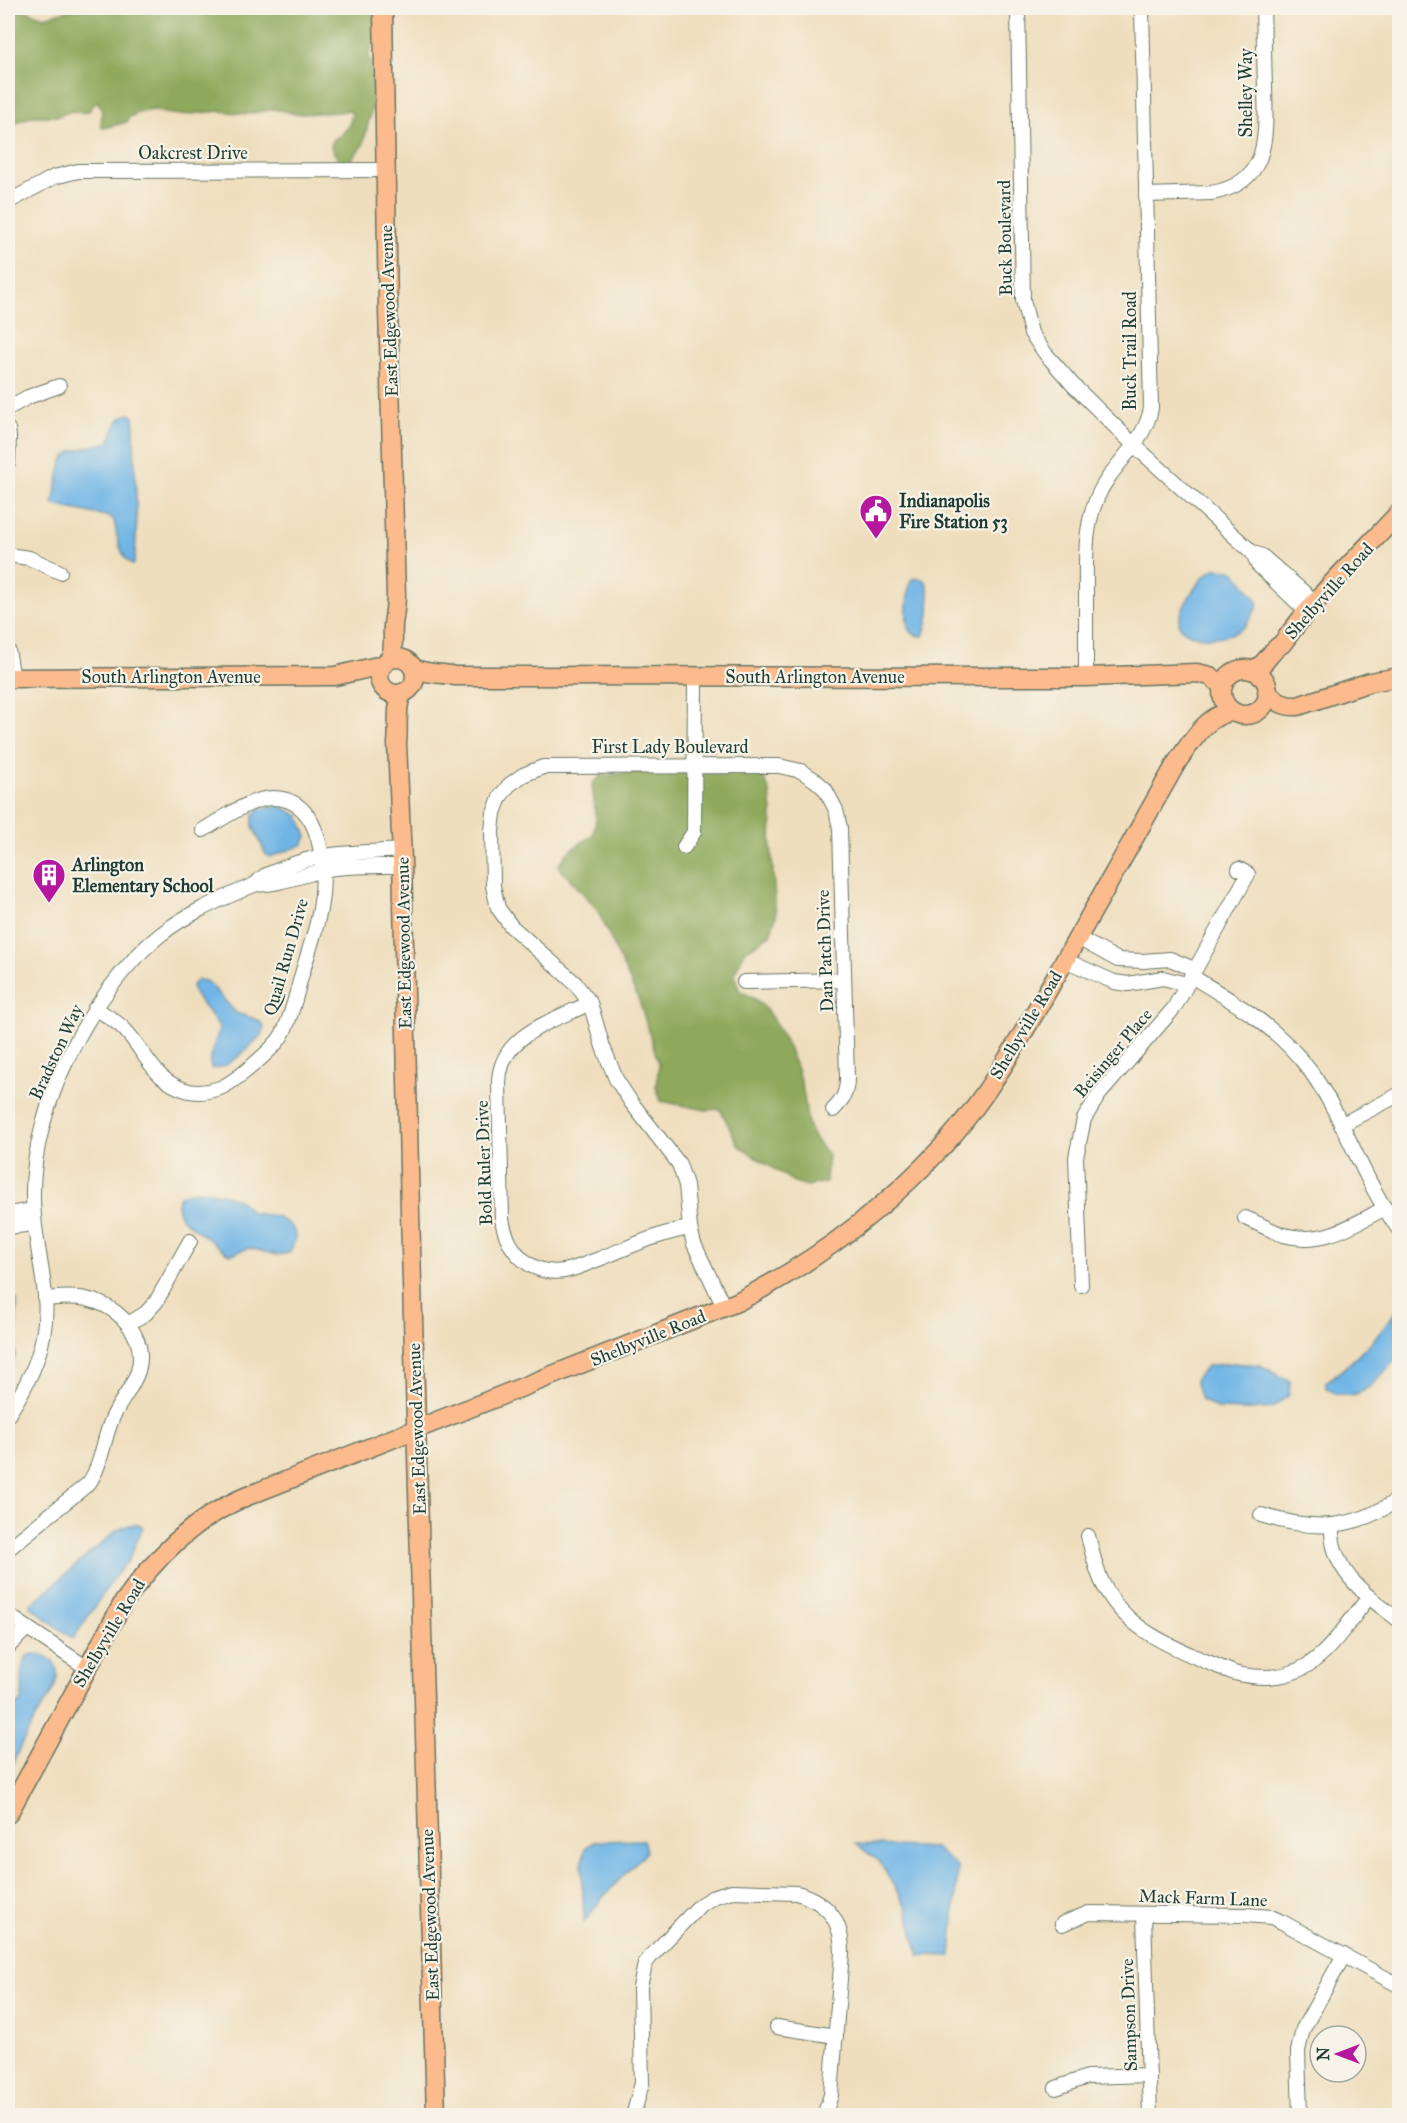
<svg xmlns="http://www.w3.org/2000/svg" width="1407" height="2123" viewBox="0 0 1407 2123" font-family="'IM FELL Great Primer',serif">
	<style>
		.forest { fill: #8ea95b; stroke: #567348; stroke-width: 1.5 }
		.water { fill: #6fb5e6; stroke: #47798d; stroke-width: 1.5 }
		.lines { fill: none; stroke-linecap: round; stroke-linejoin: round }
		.minor-casing { stroke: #687564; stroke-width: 16 }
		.major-casing { stroke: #687564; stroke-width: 21 }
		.minor { stroke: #fff; stroke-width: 14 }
		.major { stroke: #fbbb8d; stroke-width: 18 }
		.labels { text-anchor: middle; stroke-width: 4.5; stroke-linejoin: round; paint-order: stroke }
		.street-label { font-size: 18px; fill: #1f3d34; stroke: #f7f3e8 }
		.poi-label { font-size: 18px; font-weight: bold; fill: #1f3d34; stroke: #f7f3e8; text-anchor: start }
	</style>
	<rect width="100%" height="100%" fill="#f7f3e8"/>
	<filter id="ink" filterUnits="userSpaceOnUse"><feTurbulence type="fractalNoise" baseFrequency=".0167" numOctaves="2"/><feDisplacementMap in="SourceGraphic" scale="12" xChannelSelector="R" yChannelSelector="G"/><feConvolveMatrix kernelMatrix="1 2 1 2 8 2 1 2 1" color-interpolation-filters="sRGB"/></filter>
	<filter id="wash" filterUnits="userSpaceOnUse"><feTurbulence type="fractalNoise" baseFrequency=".008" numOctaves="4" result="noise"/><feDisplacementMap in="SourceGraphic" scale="24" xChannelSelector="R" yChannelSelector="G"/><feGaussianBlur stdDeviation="1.35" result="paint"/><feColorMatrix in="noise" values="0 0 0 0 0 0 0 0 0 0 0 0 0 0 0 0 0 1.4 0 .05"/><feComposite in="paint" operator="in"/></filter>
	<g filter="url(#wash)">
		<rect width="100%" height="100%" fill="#efdebd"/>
		<!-- forest -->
		<g class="forest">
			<path d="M8,8L14,10L22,9L44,17L69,10H93L95,8H373L377,31L368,57L371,61L374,100L363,145L348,163H340L331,147L333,139C345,135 350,126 352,114L349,110L340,112L296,114L275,109L247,114L220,111L181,115L164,113L153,110L141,112L129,117L127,122L104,128L101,126L102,109L98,102L92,105L89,111L82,113L72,111L58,116H33L19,121L8,128Z"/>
			<path d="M695,765H751L764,778L770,792L772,812L771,845L776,916L770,935L745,951L734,974L739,990C745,994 754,997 759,1002C777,1020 795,1059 801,1083C810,1116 800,1127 828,1154L826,1182L808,1186L794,1182L739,1146L720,1109L706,1110L661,1101L656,1087L659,1065L640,1003L597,909L558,866L569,851L593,835L596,819L592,784L601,776Z"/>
		</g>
		<!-- water -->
		<g class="water">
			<path d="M131,414L134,417C133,466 140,516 134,564L132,565C119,555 117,535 114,520L110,517L54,505L53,503L62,462L66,456L73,451L109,442C115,431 115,416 131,414Z"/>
			<path d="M1215,569L1232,570L1235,572L1255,597L1258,606C1254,612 1250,620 1245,626C1231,640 1192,642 1179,626C1178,611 1200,575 1215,569Z"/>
			<path d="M919,578L926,581C932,600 930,618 923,636C899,637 908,601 909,585L912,579Z"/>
			<path d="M280,806L299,816L307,837L302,845L270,857L266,855L253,826V816L259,809Z"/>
			<path d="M198,980L206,981L210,984L236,1013L258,1020L264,1026L263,1034C252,1044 226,1072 211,1068C206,1055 219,1040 219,1026L194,994L192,985Z"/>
			<path d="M205,1191C225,1195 239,1195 251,1213L276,1216L291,1226L295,1233V1241L289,1253L277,1255L249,1248L232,1254L227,1253L182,1219C169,1195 183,1191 205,1191Z"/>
			<path d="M9,1300H17L15,1357L8,1369V1302Z"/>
			<path d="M1399,1305V1355C1379,1377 1359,1410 1326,1388V1382C1350,1366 1386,1330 1399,1305Z"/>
			<path d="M1232,1363L1260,1365L1290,1381L1289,1395L1272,1408L1250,1410L1218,1409L1201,1400L1195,1380L1207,1366Z"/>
			<path d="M138,1524L143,1527L129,1559L113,1579L73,1639L31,1607V1604L116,1531L130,1525Z"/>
			<path d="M33,1654C45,1654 59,1661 57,1676C56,1691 42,1706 35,1719C25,1737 16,1755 8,1774V1710L21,1702C26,1686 17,1671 27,1656Z"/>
			<path d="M643,1840L646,1852L603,1897L584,1922L582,1865L585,1848L596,1841Z"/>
			<path d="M856,1844L935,1848L958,1868L951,1956L919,1955L907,1908L879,1861Z"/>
		</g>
	</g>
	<g filter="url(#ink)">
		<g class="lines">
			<!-- minor casing -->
			<g class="minor-casing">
				<g id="minor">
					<path d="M1018,8L1023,300L1031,333L1045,353L1073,385L1134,445L1253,553"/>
					<path d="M1146,195L1211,193C1271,183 1266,134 1265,87C1264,60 1264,34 1263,8"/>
					<path d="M8,202L54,177L78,171L385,170"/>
					<path d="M8,408L28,397L59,386"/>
					<path d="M8,429L9,437L8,463"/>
					<path d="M8,555L29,558L60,572"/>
					<path d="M1306,611L1258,565L1253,553L1262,556L1315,602"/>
					<path d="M8,650L13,678"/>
					<path d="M1086,677C1086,649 1086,621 1086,593C1086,560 1084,529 1097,498C1111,464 1145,444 1151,408L1142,8"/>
					<path d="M684,847L694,832L695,677"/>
					<path d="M256,884C263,874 272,873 283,868C323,851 359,853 402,850"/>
					<path d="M1078,938L1118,960L1143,961L1170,959L1194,969"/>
					<path d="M1065,960L1114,982L1128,984L1163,978L1186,984"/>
					<path d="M1191,976C1236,1003 1279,1028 1311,1072C1346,1121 1363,1182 1400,1231"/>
					<path d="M744,982L844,980"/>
					<path d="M590,1003C554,1021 500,1034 499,1082L502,1219C507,1251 530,1276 564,1271C576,1269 588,1263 599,1259C629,1247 659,1233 690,1228"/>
					<path d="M95,1008C105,1015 117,1021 125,1030C147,1053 153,1082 189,1091C199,1093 211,1091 220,1088C235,1082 274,1049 282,1035C292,1017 296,994 302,974C308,953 316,931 320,909C327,872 324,798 273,798C251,798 222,819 203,830"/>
					<path d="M1341,1125L1400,1094"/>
					<path d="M8,1214L33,1210"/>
					<path d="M1245,1218C1258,1223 1271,1231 1284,1235C1322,1246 1353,1225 1385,1208"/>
					<path d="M8,1227L34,1224"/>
					<path d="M1081,1285L1076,1157L1084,1119L1098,1096L1174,1008L1248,874L1239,869"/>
					<path d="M724,1307L694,1244L690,1228L686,1185L679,1164L631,1102L616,1079L603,1047L590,1003L575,983L511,926L498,908L493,886L492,831L494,813L500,797L509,785L523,775L543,767L779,766L801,771L815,780L825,789L836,810L840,828L847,1078C847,1092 843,1100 833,1110"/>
					<path d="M128,1324L146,1313L156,1302L190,1241"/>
					<path d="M8,1415C32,1378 49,1342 45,1296C42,1263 33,1231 33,1197C31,1109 91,990 160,935C189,912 222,899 256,884C270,887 310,873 328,869C352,865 378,866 402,866"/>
					<path d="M1261,1515C1313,1531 1354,1531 1400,1498"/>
					<path d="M1332,1526C1330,1571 1367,1596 1400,1621"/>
					<path d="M1088,1536C1093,1555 1097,1576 1108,1593C1134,1637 1190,1654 1234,1673C1308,1691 1329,1647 1369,1597"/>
					<path d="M8,1549L89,1483C102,1464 103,1440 112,1419C119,1402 132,1390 138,1371C148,1336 119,1306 86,1299C73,1296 58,1298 45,1299"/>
					<path d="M8,1615L87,1668"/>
					<path d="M8,1647L27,1628"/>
					<path d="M1144,1914L1150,2116"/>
					<path d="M1062,1924L1089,1913L1246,1915L1271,1917L1282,1922L1400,1986"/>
					<path d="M777,2027L836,2036"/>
					<path d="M1056,2088L1087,2077L1149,2075"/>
					<path d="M633,2116L642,2083L640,1987L645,1964L651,1956L700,1905L715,1896L732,1891L797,1893C829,1903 842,1921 842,1953L831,2095L824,2116"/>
					<path d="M1300,2116L1298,2051L1303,2029L1344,1955"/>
				</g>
			</g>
			<!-- major casing -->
			<g class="major-casing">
				<g id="major">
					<path d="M383,8L388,310L396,596C396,606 394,616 393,625C392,638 395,647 390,659"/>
					<circle cx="397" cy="676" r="18"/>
					<path d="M414,668C427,675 440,672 455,676L1086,677L1197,673L1210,676L1223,686"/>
					<circle cx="1245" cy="692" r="23"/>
					<path d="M1251,670C1267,666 1269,651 1282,644C1315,597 1360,555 1400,512"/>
					<path d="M8,678L335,676L382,665"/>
					<path d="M1267,692C1277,702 1284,707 1298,706L1370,682L1400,677"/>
					<path d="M402,693C395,709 399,726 397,743L402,859L410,1213L436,2116"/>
					<path d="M8,1814L123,1603C155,1558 193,1519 245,1497L737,1302C815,1262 883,1211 943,1146C989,1096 1022,1035 1056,976C1096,905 1137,834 1177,762C1191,743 1207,713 1233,712"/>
				</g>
			</g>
			<!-- minor -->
			<use href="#minor" class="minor"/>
			<!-- major -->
			<use href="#major" class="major"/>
		</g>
	</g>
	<!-- icons -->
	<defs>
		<g id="civic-pin" transform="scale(1.725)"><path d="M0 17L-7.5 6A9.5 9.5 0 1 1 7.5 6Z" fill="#b5179e" stroke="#f7f3e8"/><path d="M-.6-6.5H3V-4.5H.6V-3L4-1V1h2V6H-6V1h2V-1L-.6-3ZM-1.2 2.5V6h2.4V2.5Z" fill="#fff"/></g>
		<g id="building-pin" transform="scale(1.725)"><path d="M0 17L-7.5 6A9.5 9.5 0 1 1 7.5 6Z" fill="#b5179e" stroke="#f7f3e8"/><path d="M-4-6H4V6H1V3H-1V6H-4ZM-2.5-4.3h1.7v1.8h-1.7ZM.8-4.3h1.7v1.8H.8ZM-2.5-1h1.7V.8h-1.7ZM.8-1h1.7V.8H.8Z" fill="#fff"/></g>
	</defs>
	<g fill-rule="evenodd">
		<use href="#civic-pin" x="876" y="511"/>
		<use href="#building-pin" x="49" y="875"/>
	</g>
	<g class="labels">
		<!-- street labels -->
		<g class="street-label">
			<text transform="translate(1246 93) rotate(-90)" y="6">Shelley Way</text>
			<text x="193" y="159">Oakcrest Drive</text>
			<text transform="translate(1005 238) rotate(-91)" y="6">Buck Boulevard</text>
			<text transform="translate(389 311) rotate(-92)" y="6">East Edgewood Avenue</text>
			<text transform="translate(1130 351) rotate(-90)" y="6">Buck Trail Road</text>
			<text transform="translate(1329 591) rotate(-48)" y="6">Shelbyville Road</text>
			<text x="171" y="683">South Arlington Avenue</text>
			<text x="815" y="683">South Arlington Avenue</text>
			<text x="670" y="753">First Lady Boulevard</text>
			<text transform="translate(404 943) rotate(-91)" y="6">East Edgewood Avenue</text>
			<text transform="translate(825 951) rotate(-92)" y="6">Dan Patch Drive</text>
			<text transform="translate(286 957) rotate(-74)" y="6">Quail Run Drive</text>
			<text transform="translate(1026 1025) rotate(-59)" y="6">Shelbyville Road</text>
			<text transform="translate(56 1052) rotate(-65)" y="6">Bradston Way</text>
			<text transform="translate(1113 1053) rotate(-50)" y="6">Beisinger Place</text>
			<text transform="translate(484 1163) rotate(-92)" y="6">Bold Ruler Drive</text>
			<text transform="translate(648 1338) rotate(-22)" y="6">Shelbyville Road</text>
			<text transform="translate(417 1429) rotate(-92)" y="6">East Edgewood Avenue</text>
			<text transform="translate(109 1633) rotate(-59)" y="6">Shelbyville Road</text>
			<text transform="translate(1203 1898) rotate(2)" y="6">Mack Farm Lane</text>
			<text transform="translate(430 1915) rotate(-92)" y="6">East Edgewood Avenue</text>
			<text transform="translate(1129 2015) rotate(-92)" y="6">Sampson Drive</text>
		</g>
		<!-- poi labels -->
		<g class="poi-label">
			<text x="899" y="507">Indianapolis<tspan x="899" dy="21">Fire Station 53</tspan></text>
			<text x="72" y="871">Arlington<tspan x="72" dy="21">Elementary School</tspan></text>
		</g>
	</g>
	<!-- margin -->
	<rect width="1407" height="2123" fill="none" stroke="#f7f3e8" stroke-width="30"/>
	<!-- north arrow -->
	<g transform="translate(1338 2054) rotate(270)"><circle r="28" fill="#f7f3e8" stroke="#a1aaa0" stroke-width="1.5"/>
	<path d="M0-4.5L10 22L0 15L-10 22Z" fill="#b5179e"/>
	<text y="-9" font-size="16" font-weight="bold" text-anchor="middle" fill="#1f3d34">N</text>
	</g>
</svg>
